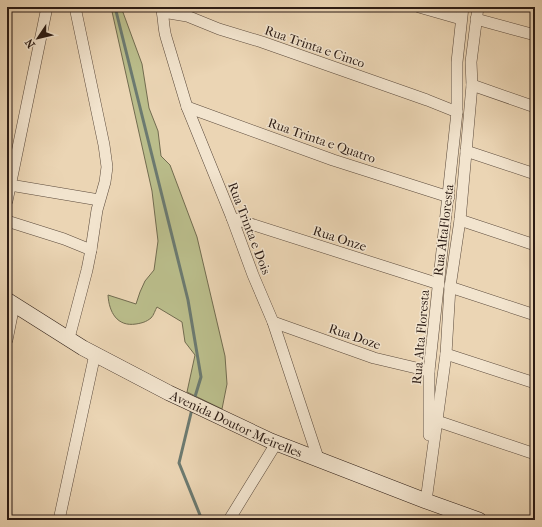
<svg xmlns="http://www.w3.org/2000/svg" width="542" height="527" viewBox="0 0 542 527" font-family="'IM FELL French Canon',serif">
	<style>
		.green { fill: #babd8b; stroke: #726c50 }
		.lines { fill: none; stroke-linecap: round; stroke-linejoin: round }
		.stream { stroke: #6c7a70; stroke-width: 3 }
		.street-casing { stroke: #5b4a3c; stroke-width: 12 }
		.secondary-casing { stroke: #2b1b14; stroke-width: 16 }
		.street { stroke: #f2e4ce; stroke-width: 11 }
		.secondary { stroke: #f2e4ce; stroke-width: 15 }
		.labels { text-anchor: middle; stroke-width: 3; stroke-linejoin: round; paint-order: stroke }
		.street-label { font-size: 13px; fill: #2b1b14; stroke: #f2e4ce }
	</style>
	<rect width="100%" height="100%" fill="#ebd5b4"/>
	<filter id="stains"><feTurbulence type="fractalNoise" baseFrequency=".005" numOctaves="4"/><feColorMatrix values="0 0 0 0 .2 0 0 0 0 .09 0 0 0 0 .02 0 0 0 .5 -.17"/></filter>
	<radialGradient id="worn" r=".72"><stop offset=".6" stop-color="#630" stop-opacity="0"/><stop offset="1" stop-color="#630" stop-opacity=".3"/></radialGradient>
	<!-- green -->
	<path class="green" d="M111,7H121L142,64L149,108L158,131L161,156L170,165L197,237L225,356L227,384L222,409L187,392L195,355L185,342L182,322L157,307C155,310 154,315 151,318C146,322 142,323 136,324C117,327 109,312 108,295L136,304L140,292L145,281L154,270L158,241L152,191Z"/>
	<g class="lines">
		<!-- stream -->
		<g class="stream">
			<path d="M115,7L188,300L201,377L194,400"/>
			<path d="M192,409L179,463L202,520"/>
		</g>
		<!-- street casing -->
		<g class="street-casing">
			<g id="street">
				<path d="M75,7L104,145L107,167L105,182L97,210L91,250"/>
				<path d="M161,7C164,16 163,27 166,37L187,107L232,218L253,275L273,322L318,458"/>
				<path d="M419,7L461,19"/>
				<path d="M163,12L187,16L219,29L262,42L427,100L457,112"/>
				<path d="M476,19L535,35"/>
				<path d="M472,85L535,107"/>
				<path d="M187,107L333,160L449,197"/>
				<path d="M466,151L535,174"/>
				<path d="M10,185L99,200"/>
				<path d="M7,201L47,7"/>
				<path d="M232,218L439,284"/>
				<path d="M460,220L535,245"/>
				<path d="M7,221L64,239L91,250L87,270L69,338"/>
				<path d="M450,287L535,315"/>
				<path d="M273,322L374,358L429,371"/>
				<path d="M7,340L14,305"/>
				<path d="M446,354L535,383"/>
				<path d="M437,421L535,454"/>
				<path d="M429,435V371L457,112V62L463,7"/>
				<path d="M426,501L446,354L450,287L460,220L472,85L471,62L478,7"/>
				<path d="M59,520L95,354"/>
				<path d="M229,520L277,442"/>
			</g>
		</g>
		<!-- secondary casing -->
		<g class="secondary-casing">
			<g id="secondary">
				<path id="s1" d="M7,300L83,348L169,393L199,407L271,441L426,501L479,520"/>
			</g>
		</g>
		<!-- street -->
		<use href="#street" class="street"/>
		<!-- secondary -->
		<use href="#secondary" class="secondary"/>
	</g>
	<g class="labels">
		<!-- street labels -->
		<g class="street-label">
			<text transform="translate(315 46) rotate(19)" y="5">Rua Trinta e Cinco</text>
			<text transform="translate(322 140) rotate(19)" y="5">Rua Trinta e Quatro</text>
			<text transform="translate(250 228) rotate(69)" y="5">Rua Trinta e Dois</text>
			<text transform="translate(443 230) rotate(-83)" y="5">Rua AltaFloresta</text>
			<text transform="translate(340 238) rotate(18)" y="5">Rua Onze</text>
			<text transform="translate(355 336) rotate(19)" y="5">Rua Doze</text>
			<text transform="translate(420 337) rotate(-85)" y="5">Rua Alta Floresta</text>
			<text dy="5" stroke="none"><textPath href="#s1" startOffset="261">Avenida Doutor Meirelles</textPath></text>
		</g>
	</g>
	<!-- margin -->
	<rect width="542" height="527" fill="none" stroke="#ebd5b4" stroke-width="24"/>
	<rect x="8" y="8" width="526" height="511" fill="none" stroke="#2b1b14" stroke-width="2"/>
	<rect x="12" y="12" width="518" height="503" fill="none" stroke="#2b1b14"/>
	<!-- north arrow -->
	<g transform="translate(38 38) rotate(235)" stroke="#f2e4ce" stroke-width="3" paint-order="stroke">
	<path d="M0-3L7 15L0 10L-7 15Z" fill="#2b1b14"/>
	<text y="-6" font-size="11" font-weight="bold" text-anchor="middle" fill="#2b1b14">N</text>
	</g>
	<rect width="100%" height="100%" filter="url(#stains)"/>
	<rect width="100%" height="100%" fill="url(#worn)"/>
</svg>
